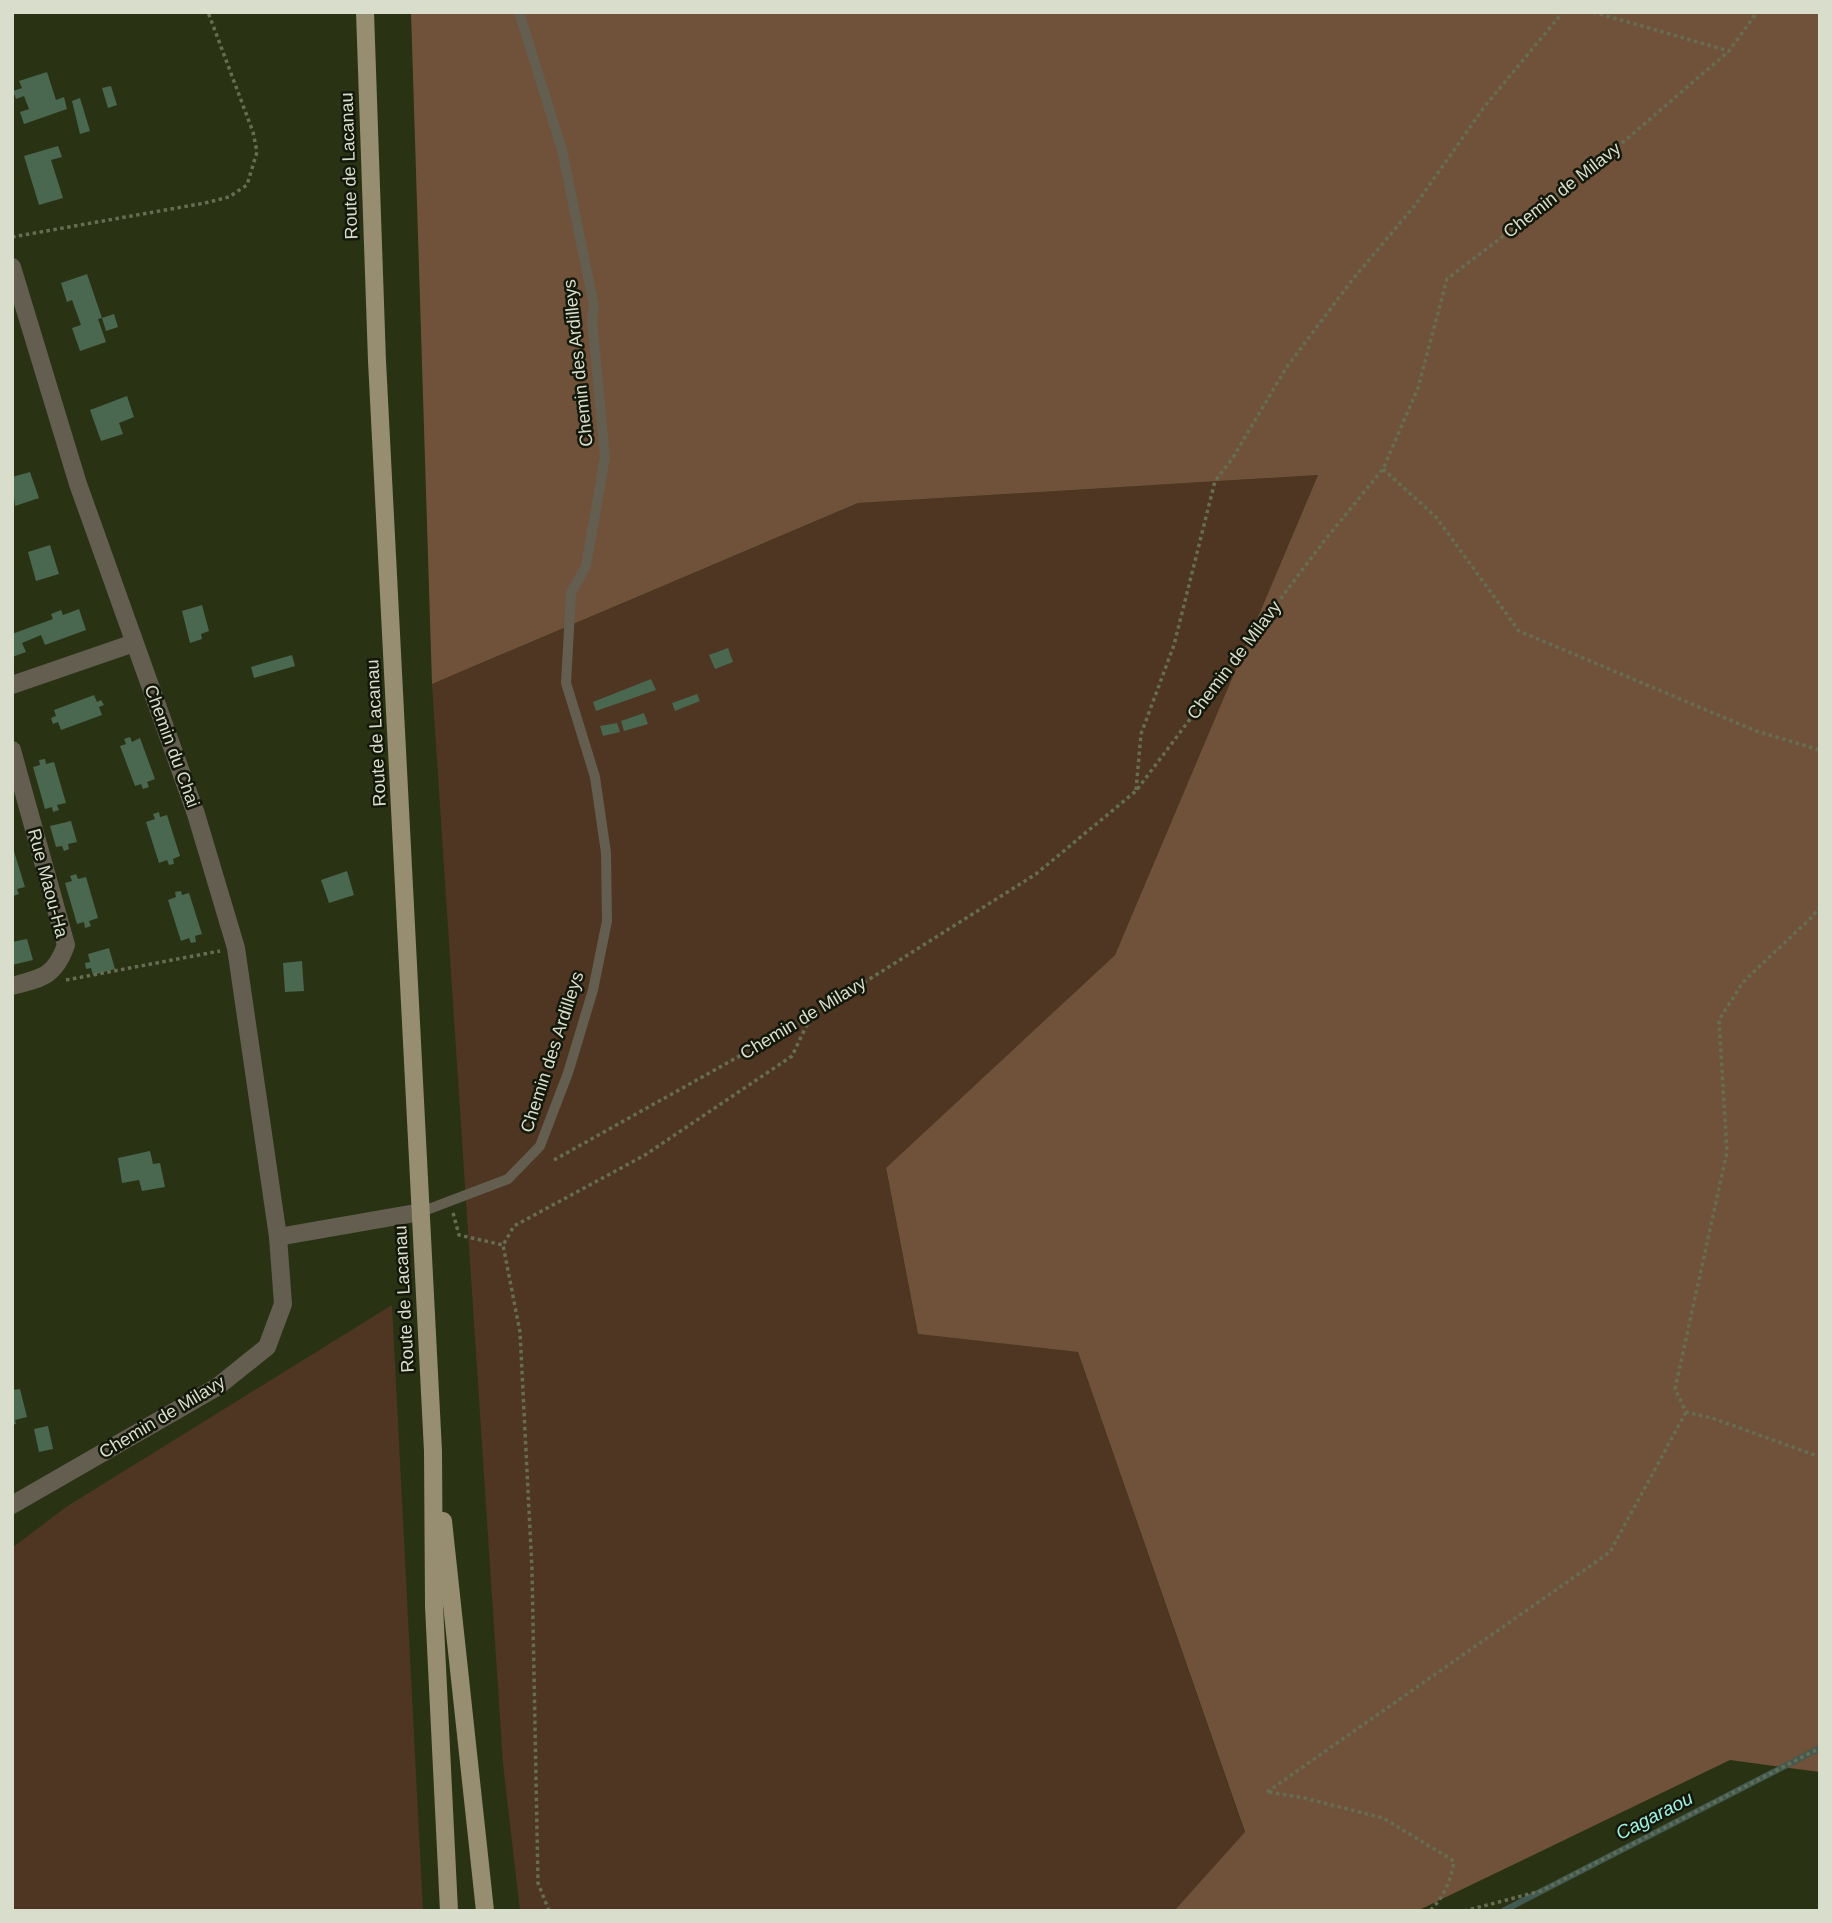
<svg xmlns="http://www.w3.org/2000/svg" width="1832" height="1923" viewBox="0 0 1832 1923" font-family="Helvetica,sans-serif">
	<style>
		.green { fill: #4e3622 }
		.forest { fill: #6f5239 }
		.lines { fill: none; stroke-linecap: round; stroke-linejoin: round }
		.stream { stroke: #415a52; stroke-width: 6 }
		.building { fill: #4a6750 }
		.path { stroke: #666d53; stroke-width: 3.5; stroke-dasharray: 3.5 3.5; stroke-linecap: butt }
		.lane { stroke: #635e50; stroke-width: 10 }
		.street { stroke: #635e50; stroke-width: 18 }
		.primary { stroke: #978d70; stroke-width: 18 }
		.labels { text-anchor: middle; stroke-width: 5; stroke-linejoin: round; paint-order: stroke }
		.street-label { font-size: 18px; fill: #d9decc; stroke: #14180b }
		.water-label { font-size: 19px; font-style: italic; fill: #9ff2e3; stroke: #14180b }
	</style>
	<rect width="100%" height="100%" fill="#2a3214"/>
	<!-- green -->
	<g class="green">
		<path d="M1318,475L1115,955L886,1169L918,1334L1078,1352L1245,1833L1174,1911H520L503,1764L432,684L858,503Z"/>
		<path d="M392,1305L423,1911H12V1548L66,1507Z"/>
	</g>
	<!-- forest -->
	<path class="forest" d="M411,12H1820V1772L1730,1760L1417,1911H1174L1245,1832L1078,1352L918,1334L886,1168L1115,955L1318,475L858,503L432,684Z"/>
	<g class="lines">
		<!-- stream -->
		<path class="stream" d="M1503,1911L1820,1748"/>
	</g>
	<!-- building -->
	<g class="building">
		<path d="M47,72L56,100L64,97L67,109L24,124L20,112L29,109L24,96L16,99L13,91L22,88L19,81Z"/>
		<path d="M111,86L117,105L108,108L102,88Z"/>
		<path d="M80,98L90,131L80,134L72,101Z"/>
		<path d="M58,146L62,157L51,160L63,198L39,205L24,156Z"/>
		<path d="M87,274L102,318L114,314L118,327L106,331L102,318L98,319L106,342L80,351L72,328L81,325L72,300L67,302L61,283Z"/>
		<path d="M127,396L134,417L119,423L123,434L101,441L90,410Z"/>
		<path d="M30,472L39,498L15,506L12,477Z"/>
		<path d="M50,545L59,574L36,581L28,552Z"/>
		<path d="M202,605L209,631L201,634L202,639L190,643L182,611Z"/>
		<path d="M79,609L86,630L45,645L41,635L22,643L26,652L12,657V634L53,619L51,614L61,610L63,615Z"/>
		<path d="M728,648L733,662L715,669L709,655Z"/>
		<path d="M292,655L295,666L254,678L251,667Z"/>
		<path d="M651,679L656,690L596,711L593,702Z"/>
		<path d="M697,694L700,701L675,711L672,703Z"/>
		<path d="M94,695L97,702L101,700L104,705L99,707L102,715L61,730L58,722L53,724L51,718L56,716L54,710Z"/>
		<path d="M644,713L648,724L624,731L621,721Z"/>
		<path d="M617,723L620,732L603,736L600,726Z"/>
		<path d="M130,737L132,742L140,738L155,779L147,782L149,787L143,789L141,784L135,786L120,746L126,744L124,739Z"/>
		<path d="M45,759L46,764L54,762L66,803L57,805L59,810L53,812L52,807L45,809L33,767L40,765L39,760Z"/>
		<path d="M159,812L160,817L167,815L180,856L173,859L174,864L169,865L167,860L159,863L146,822L155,819L153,814Z"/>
		<path d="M71,821L77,842L68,844L69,849L64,851L62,846L56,847L50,826Z"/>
		<path d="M12,845L25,887L17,889L19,894L13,896Z"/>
		<path d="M347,871L354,895L329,903L321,880Z"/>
		<path d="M76,874L78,879L86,877L98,918L89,921L91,926L85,928L84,922L77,924L65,883L72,881L70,876Z"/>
		<path d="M181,891L182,895L189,893L202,934L195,936L196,942L191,943L189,938L181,941L168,900L176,897L175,892Z"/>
		<path d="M27,939L33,960L12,965V942Z"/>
		<path d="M109,948L115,969L93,975L91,968L86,969L85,963L90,962L88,954Z"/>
		<path d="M302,961L304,991L285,992L283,963Z"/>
		<path d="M150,1151L153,1164L160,1163L165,1187L142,1191L139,1180L122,1183L118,1158Z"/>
		<path d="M20,1389L27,1417L15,1420L16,1424L12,1425V1390Z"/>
		<path d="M48,1426L53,1449L39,1452L34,1429Z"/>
	</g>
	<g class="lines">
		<!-- path -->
		<g class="path">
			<path d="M1593,12L1729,51"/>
			<path d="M12,237L205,203L229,197L247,185L257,152L253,132L208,12"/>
			<path d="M1383,469L1436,517L1519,631L1756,731L1820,750"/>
			<path d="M1136,790L1141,734L1174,645L1215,481L1232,459L1286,368L1353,279L1416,204L1485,106L1563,12"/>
			<path d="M1820,906L1813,916L1743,982L1719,1020L1727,1152L1675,1389L1686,1412L1712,1418L1820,1457"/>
			<path d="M66,980L220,951"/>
			<path d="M554,1160L811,1016L1036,874L1136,791L1324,541L1383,469L1418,388L1447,279L1600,162L1729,51L1757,12"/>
			<path d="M453,1213L459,1235L503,1245"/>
			<path d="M1267,1792L1610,1552L1686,1412"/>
			<path d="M1269,1792L1304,1798L1383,1818L1454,1861C1451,1881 1444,1896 1430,1911"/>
			<path d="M549,1911L538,1883L532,1570L520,1332L503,1245L514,1226L645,1155L792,1056L811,1016"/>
			<path d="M1464,1911L1541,1891L1820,1748"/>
		</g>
		<!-- lane -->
		<path class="lane" d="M421,1212L508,1179L540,1146L568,1073L593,990L607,921L606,853L595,777L566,683L571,593L586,566L605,457L592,320L594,306L562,150L519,12"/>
		<!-- street -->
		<g class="street">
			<path d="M12,267L78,484L196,814L236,948L278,1237L283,1304L267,1347L217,1387L12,1505"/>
			<path d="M12,685L134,643"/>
			<path d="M12,750L66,945C55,976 43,978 12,986"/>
			<path d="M278,1237L421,1212"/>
		</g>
		<!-- primary -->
		<g class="primary">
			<path d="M365,12L377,361L433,1451L434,1606L449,1911"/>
			<path d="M443,1521L485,1911"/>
		</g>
	</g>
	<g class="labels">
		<!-- street labels -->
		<g class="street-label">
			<text transform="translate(349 166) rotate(-92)" y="6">Route de Lacanau</text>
			<text transform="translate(1562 190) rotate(-38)" y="6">Chemin de Milavy</text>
			<text transform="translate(578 363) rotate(-96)" y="6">Chemin des Ardilleys</text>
			<text transform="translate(1234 660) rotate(-53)" y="6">Chemin de Milavy</text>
			<text transform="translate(376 733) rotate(-93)" y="6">Route de Lacanau</text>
			<text transform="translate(172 746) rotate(70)" y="6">Chemin du Chai</text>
			<text transform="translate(48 883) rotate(75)" y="6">Rue Maou-Ha</text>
			<text transform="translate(803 1018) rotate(-31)" y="6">Chemin de Milavy</text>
			<text transform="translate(552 1052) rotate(-72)" y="6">Chemin des Ardilleys</text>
			<text transform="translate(404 1299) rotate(-93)" y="6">Route de Lacanau</text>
			<text transform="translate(162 1417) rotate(-31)" y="6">Chemin de Milavy</text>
		</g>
		<!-- water labels -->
		<g class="water-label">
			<text transform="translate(1654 1815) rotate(-27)" y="7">Cagaraou</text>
		</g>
	</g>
	<!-- border -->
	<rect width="1832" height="1923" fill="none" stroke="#d9decc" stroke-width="28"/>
</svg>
